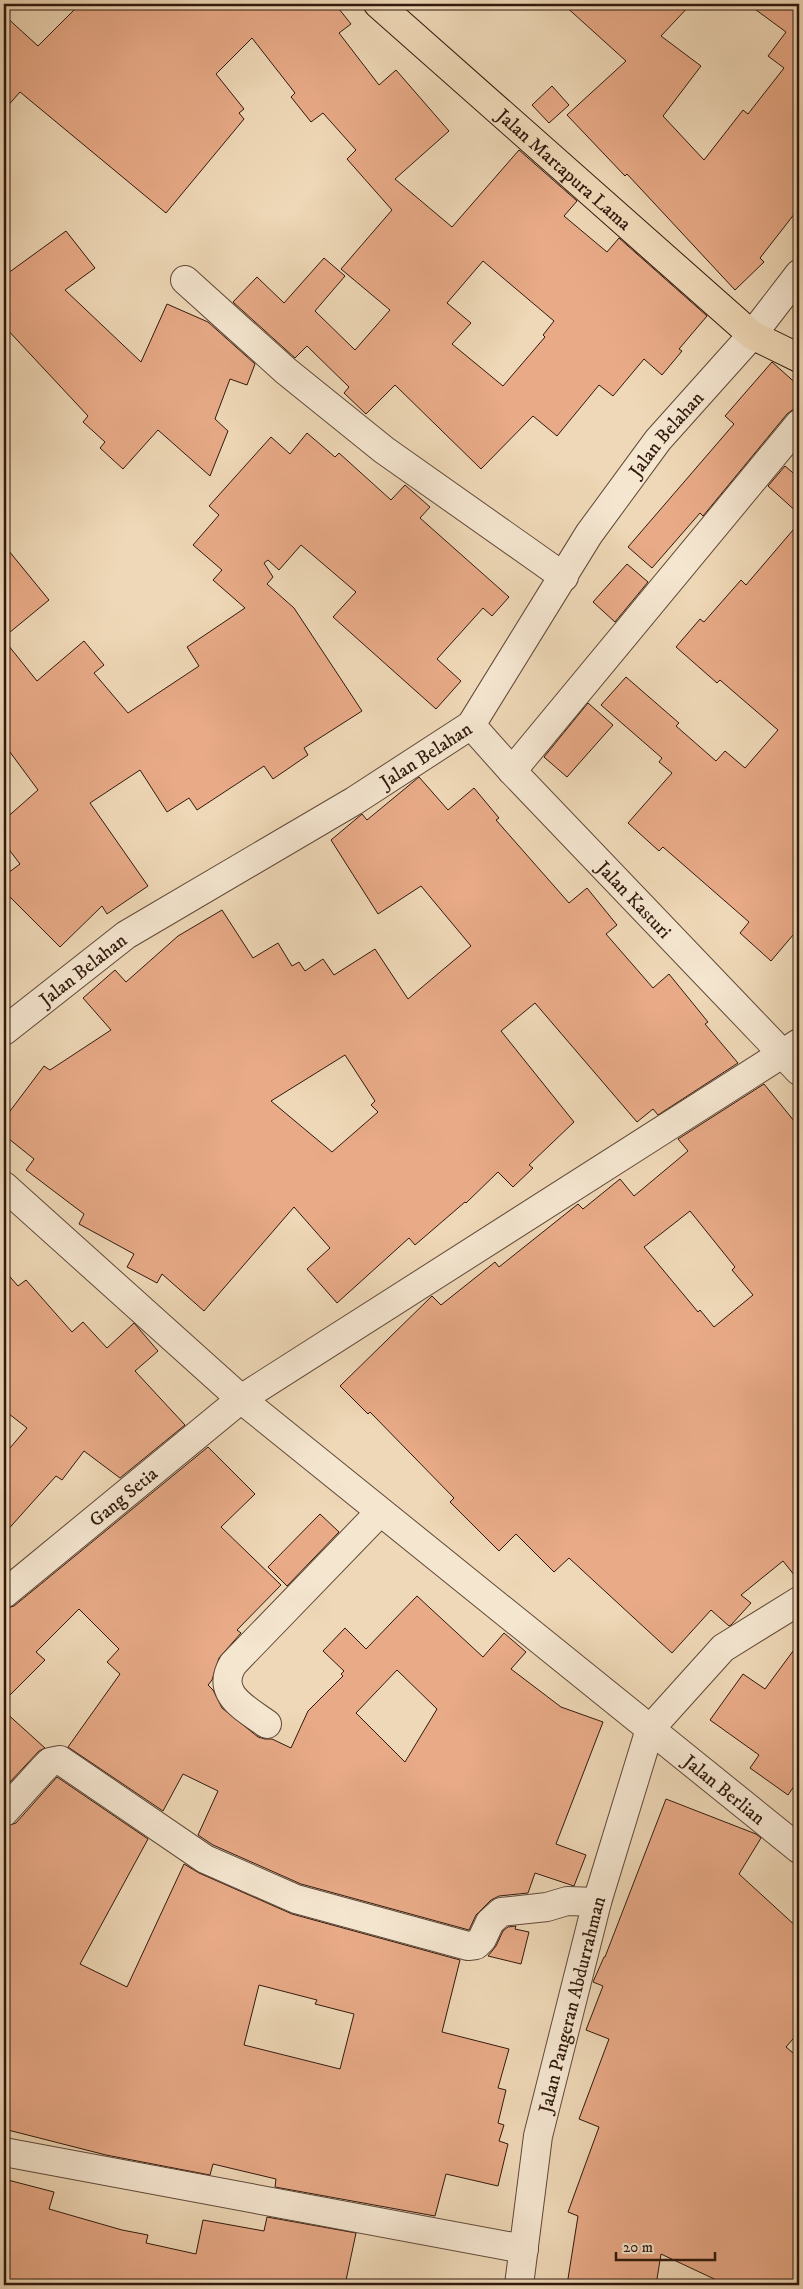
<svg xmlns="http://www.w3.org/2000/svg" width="803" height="2289" viewBox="0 0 803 2289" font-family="'IM FELL DW Pica',serif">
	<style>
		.building { fill: #e8aa87; stroke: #31190d; fill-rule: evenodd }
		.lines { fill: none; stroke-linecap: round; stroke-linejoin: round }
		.minor-casing { stroke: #604938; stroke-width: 30 }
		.tertiary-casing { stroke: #604938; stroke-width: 30 }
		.primary-casing { stroke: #31190d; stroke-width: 30 }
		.minor { stroke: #f5e6d0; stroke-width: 28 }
		.tertiary { stroke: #f5e6d0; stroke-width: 28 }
		.primary { stroke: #efd8b7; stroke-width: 28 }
		.labels { text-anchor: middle; stroke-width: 4; stroke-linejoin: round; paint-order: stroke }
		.street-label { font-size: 19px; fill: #31190d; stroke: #f5e6d0 }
	</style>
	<rect width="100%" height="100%" fill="#efd8b7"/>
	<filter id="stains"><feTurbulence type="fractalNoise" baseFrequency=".004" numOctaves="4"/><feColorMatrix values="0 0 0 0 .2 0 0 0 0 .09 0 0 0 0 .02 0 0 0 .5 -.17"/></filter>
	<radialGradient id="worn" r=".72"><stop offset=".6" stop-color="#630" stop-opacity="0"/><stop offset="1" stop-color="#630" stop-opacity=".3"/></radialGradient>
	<!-- building -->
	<g class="building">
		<path d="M80,4H335L351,24L339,33L379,85L396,70L449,131L395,179L452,227L519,150L577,201L564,216L607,252L619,238L707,316L679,349L682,351L662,375L644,359L613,396L599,385L557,436L533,416L481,469L395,385L366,414L344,393L349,387L307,346L295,358L233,302L257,277L284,303L324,258L345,276L315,311L355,350L390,310L341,269L392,210L347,159L356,150L323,113L311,122L291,97L295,93L252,38L216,74L244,109L239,113L244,119L166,213L20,92L4,110V15L38,46ZM483,261L554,321L543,335L545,337L503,386L452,344L471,323L447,303Z"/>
		<path d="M563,4H691L661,36L701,66L663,116L704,160L743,110L748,114L784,68L768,56L786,32L748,4H799V208L760,258L764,262L735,290L627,174L625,176L567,115L626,61Z"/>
		<path d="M552,86L569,105L549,123L532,105Z"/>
		<path d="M66,231L95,268L65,290L141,362L167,304L208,322L255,364L247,385L230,379L215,419L228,431L210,476L158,430L123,469L100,448L105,442L83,422L88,416L4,326V276Z"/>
		<path d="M772,362L799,386V405L787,414L703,516L700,513L652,568L628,547L734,424L725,416Z"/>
		<path d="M307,433L335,457L339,453L391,500L405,485L430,507L420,518L509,597L492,616L483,608L437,659L461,681L436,709L333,617L356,592L301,545L279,570L268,560L264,563L273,577L267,584L294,608L362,711L304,748L308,755L273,779L264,766L197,810L189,798L167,812L140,770L90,803L148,886L107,914L102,906L60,947L4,891V876L20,864L4,843V820L38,790L4,744V640L37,681L84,641L104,665L94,673L128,713L199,666L187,647L245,608L213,580L222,570L193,545L219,515L209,506L271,437L290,454Z"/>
		<path d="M785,466L799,478V514L768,486Z"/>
		<path d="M799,523V928L771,961L740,933L749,922L663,847L659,851L628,823L672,773L659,762L662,758L601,705L626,677L679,723L676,726L716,761L725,751L745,768L778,730L720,680L717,683L676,647L700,619L704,622L741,580L746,585Z"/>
		<path d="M4,545L49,600L4,637Z"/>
		<path d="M627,564L648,582L615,622L593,602Z"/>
		<path d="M588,703L613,725L567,777L544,757Z"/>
		<path d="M419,777L448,810L474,788L499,818L496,820L569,903L587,888L617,925L606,934L653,988L669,974L708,1022L705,1024L738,1063L658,1115L653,1109L637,1122L535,1003L501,1031L574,1122L529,1165L533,1168L513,1187L498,1172L466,1203L465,1202L415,1245L409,1238L337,1303L307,1269L330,1248L294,1207L204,1311L162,1274L157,1283L127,1267L134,1254L79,1224L84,1214L26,1170L34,1159L4,1135V1119L44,1066L50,1070L111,1030L83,998L115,970L126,982L178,936L222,910L253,958L278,943L292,966L299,962L305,971L323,959L334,975L375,949L408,999L471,946L421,886L378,914L331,840L362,814L367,820ZM345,1055L375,1101L371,1105L378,1112L332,1152L271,1101Z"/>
		<path d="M764,1084L799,1127V1581L783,1561L741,1595L751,1603L731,1625L729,1626L711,1610L672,1653L569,1558L554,1572L516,1534L499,1551L450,1502L454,1498L370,1412L368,1414L340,1386L432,1296L441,1305L495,1262L499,1267L578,1204L583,1209L620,1179L634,1196L688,1151L678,1139ZM690,1211L735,1267L732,1270L753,1295L714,1327L700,1310L698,1312L644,1247Z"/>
		<path d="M4,1270L18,1286L26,1280L72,1332L83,1322L107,1348L134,1323L158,1351L135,1371L185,1425L120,1478L84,1451L62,1480L56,1476L4,1534V1455L27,1428L4,1410Z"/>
		<path d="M208,1447L255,1494L221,1527L281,1585L237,1630L241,1633L219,1658L212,1680L208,1685L213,1690L222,1708L258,1737L265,1739H272L291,1748L308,1711L343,1676L341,1674L344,1671L323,1651L345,1628L366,1649L417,1596L483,1657L504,1633L526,1652L511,1669L561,1707L603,1722L556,1844L586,1855L574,1886L535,1873L528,1893L499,1896L491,1900L476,1915L469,1930L301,1884L213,1845L198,1835L218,1791L183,1774L163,1811L68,1747L120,1674L107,1662L119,1649L79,1609L36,1652L45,1660L4,1701V1609L14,1606ZM397,1670L437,1709L405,1762L356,1713Z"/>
		<path d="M320,1514L339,1532L287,1586L268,1567Z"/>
		<path d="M799,1643V1779L788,1795L750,1768L759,1755L710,1720L743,1674L765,1689Z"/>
		<path d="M4,1711L45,1748L39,1751L9,1783L4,1778Z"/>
		<path d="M57,1777L148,1839L80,1964L127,1987L184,1864L199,1873L292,1914L460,1960L442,2032L509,2049L498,2088L506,2090L498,2123L504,2125L499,2141L508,2144L498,2186L446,2174L435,2216L275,2187L276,2179L213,2164L210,2175L106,2155L4,2129V1827L16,1823ZM259,1985L317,2000L315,2004L354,2014L340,2069L244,2045Z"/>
		<path d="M666,1799L756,1834L761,1838L739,1874L799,1929V2032L786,2047L799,2058V2285H727L661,2254L656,2285H567L578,2216L568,2212L599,2127L579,2119L609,2039L586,2030L603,1986L593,1982L604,1957H605Z"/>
		<path d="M516,1926L515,1929L529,1932L521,1964L488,1956L496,1946L503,1931L508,1927Z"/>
		<path d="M4,2179L54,2192L49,2209L122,2230L148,2235L146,2243L196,2254L203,2220L264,2231L267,2217L356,2233L345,2285H4Z"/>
	</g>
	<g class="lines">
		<!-- minor casing -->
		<g class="minor-casing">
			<g id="minor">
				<path d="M185,280L286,371L384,450L564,577"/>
				<path id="s1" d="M471,725L512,771L799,1071"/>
				<path d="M512,771L799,424"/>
				<path id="s2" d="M4,1594L241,1399L799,1043"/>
				<path d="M267,1724C245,1708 215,1694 233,1664L380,1512"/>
				<path d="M4,1812L44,1768L50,1762L60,1760L205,1859L296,1899L468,1946L476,1945L482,1939L490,1922L501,1912L547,1907L567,1901L597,1902"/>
				<path d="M4,2152L524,2249"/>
			</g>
		</g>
		<!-- tertiary casing -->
		<g class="tertiary-casing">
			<g id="tertiary">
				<path id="s3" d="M4,1031L126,935L354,801L471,725L589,534L658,440L752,335L799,274"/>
				<path id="s4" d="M4,1186L241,1399L799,1849"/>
				<path id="s5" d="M519,2285L538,2136L597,1902L650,1729L723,1648L799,1601"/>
			</g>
		</g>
		<!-- primary casing -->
		<g class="primary-casing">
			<g id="primary">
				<path id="s6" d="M378,4L752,335L799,358"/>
			</g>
		</g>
		<!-- minor -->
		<use href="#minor" class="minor"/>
		<!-- tertiary -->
		<use href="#tertiary" class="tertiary"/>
		<!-- primary -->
		<use href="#primary" class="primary"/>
	</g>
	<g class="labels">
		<!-- street labels -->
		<g class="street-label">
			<text dy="7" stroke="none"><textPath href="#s6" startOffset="249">Jalan Martapura Lama</textPath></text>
			<text dy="7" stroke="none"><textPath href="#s3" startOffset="910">Jalan Belahan</textPath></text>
			<text dy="7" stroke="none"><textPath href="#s3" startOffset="505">Jalan Belahan</textPath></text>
			<text dy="7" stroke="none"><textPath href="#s1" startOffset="239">Jalan Kasturi</textPath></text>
			<text dy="7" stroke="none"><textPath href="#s3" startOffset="100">Jalan Belahan</textPath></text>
			<text dy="7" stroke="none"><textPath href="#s2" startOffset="154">Gang Setia</textPath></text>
			<text dy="7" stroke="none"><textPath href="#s4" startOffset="940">Jalan Berlian</textPath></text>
			<text dy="7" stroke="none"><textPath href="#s5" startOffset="286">Jalan Pangeran Abdurrahman</textPath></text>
		</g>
	</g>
	<!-- margin -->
	<rect width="803" height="2289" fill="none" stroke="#efd8b7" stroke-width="20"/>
	<rect x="5" y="5" width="793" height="2279" fill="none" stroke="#31190d" stroke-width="2.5"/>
	<rect x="10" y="10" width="783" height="2269" fill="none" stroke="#31190d"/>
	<!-- scale -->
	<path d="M616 2252v8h99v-8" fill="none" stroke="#31190d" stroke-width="2.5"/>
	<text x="623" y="2252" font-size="15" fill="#31190d" stroke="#f5e6d0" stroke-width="4" paint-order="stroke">20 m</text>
	<rect width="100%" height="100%" filter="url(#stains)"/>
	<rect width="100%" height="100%" fill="url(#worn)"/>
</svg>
